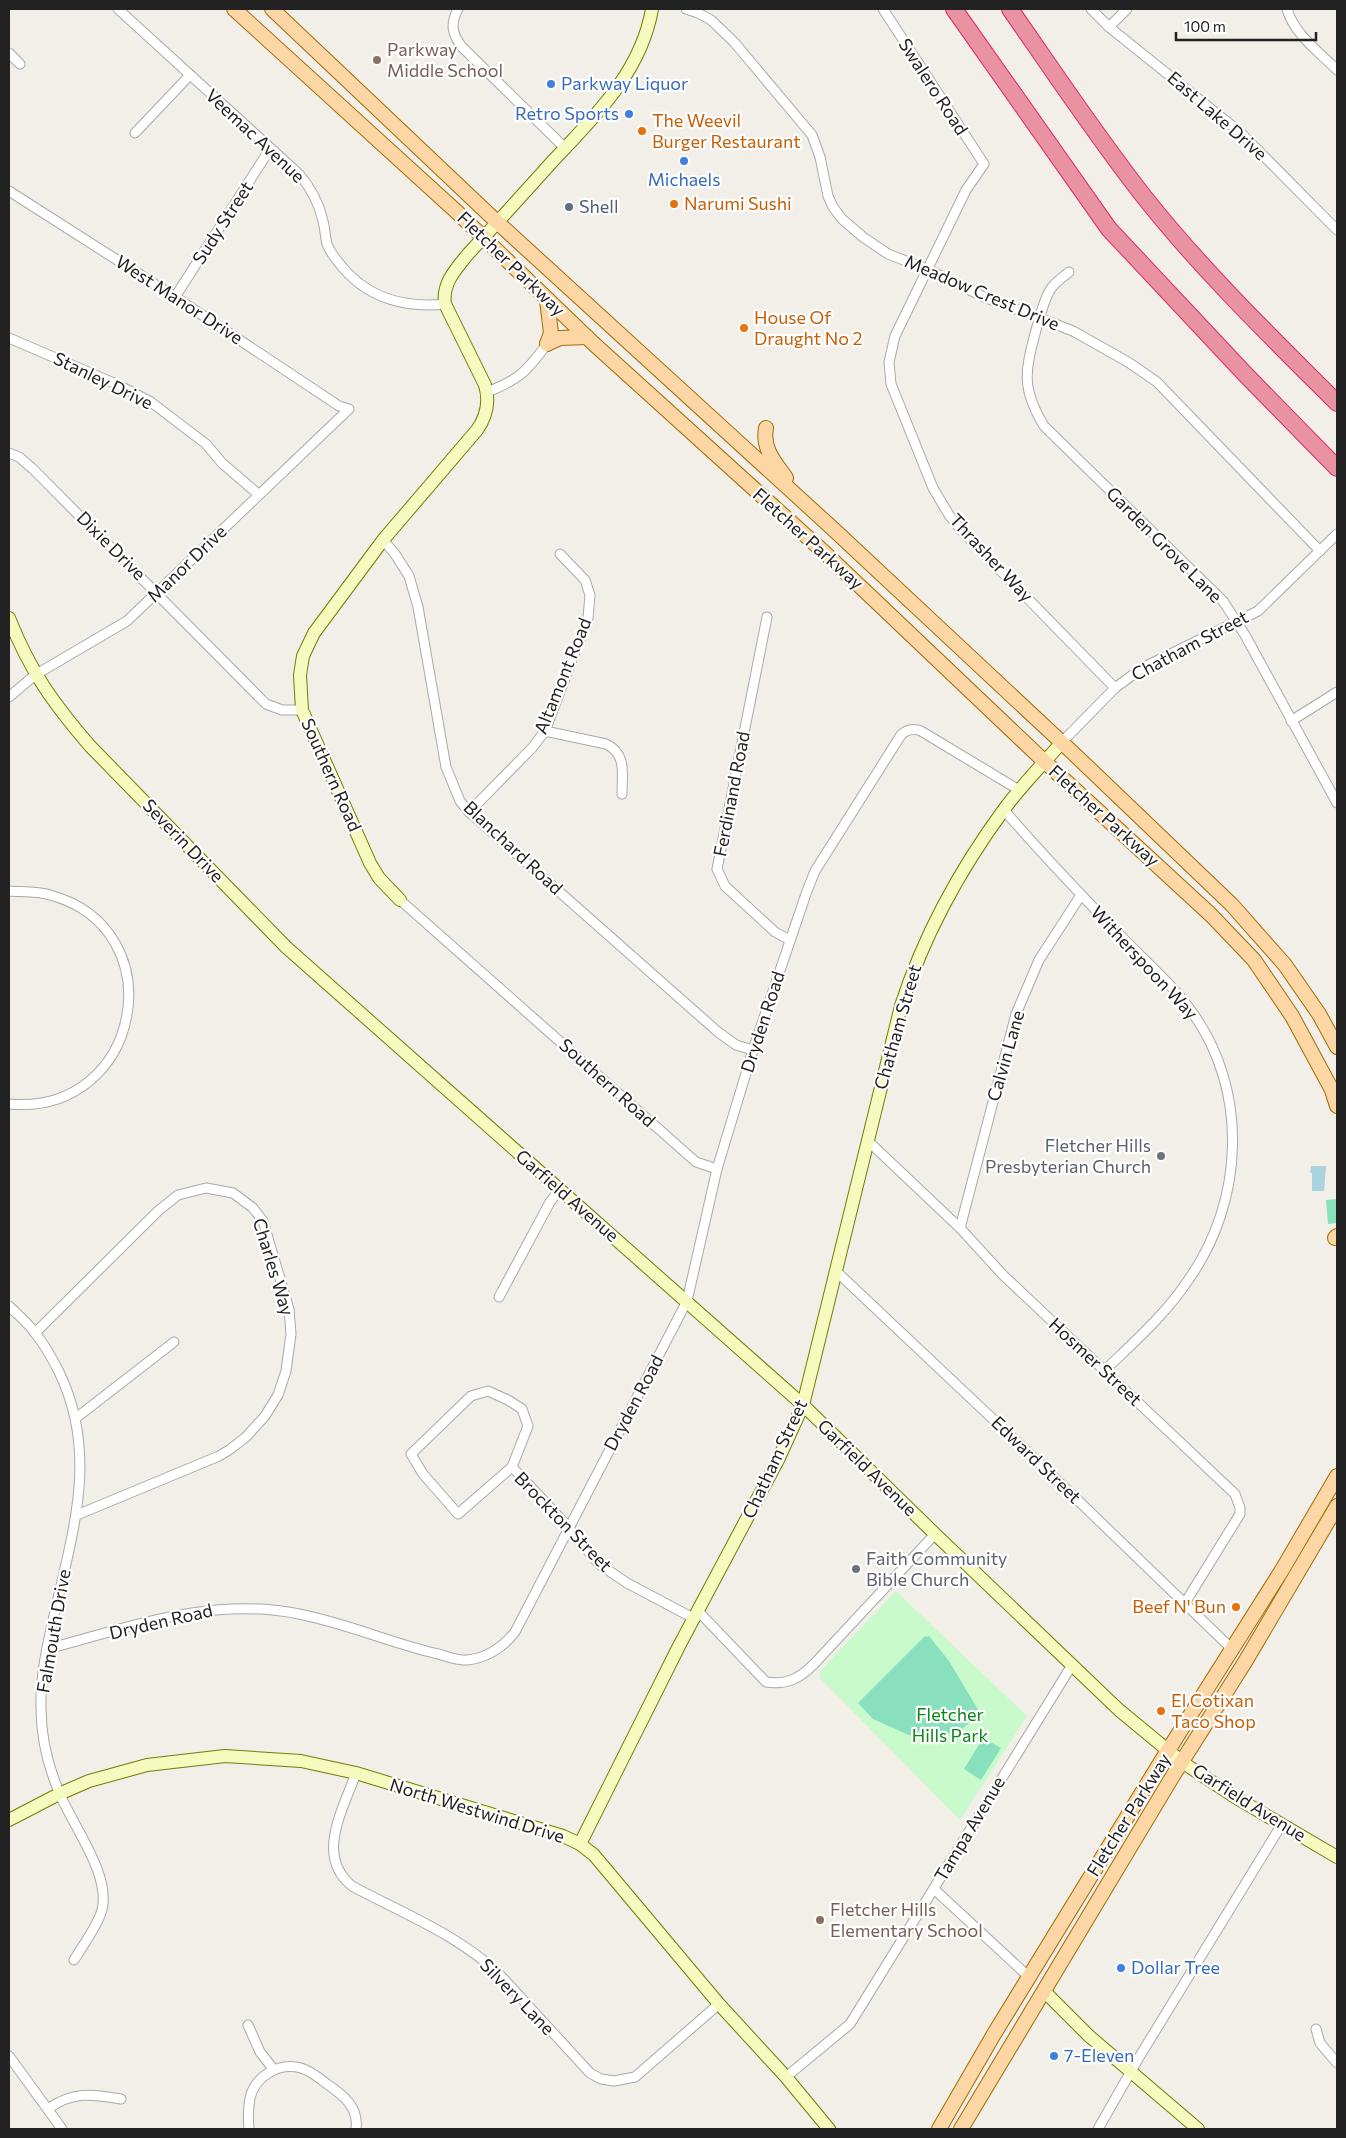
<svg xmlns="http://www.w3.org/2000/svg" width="1346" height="2138" viewBox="0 0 1346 2138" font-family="Commissioner,sans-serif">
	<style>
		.park { fill: #c8facc }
		.pitch { fill: #88e0be }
		.water { fill: #aad3df }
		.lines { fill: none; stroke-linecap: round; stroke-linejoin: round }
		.street-casing { stroke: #a9a9a9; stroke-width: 11 }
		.secondary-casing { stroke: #707d05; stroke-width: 14 }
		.primary-casing { stroke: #a06b00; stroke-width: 16 }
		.highway-casing { stroke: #dc2a67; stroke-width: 18 }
		.street { stroke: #fff; stroke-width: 9 }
		.secondary { stroke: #f7fabf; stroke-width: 12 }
		.primary { stroke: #fcd6a4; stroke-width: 14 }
		.highway { stroke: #e892a2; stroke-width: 16 }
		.education-dot { fill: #8d6e63; stroke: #fff; stroke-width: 2 }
		.shop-dot { fill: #3f7fe0; stroke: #fff; stroke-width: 2 }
		.food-dot { fill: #e8710a; stroke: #fff; stroke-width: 2 }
		.service-dot { fill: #5c6f8a; stroke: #fff; stroke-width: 2 }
		.worship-dot { fill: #6b7280; stroke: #fff; stroke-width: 2 }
		.labels { text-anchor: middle; stroke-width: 4.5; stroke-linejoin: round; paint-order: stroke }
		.education-label { font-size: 18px; fill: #785e54; stroke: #fff; text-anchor: start }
		.shop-label { font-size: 18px; fill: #366cbe; stroke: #fff; text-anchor: start }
		.street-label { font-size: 18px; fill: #222; stroke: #fff }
		.food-label { font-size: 18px; fill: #c56008; stroke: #fff; text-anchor: start }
		.service-label { font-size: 18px; fill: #4e5e75; stroke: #fff; text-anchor: start }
		.worship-label { font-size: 18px; fill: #5b616d; stroke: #fff; text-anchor: end }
		.park-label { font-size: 18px; fill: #0c8416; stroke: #fff }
	</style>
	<rect width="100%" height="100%" fill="#f2efe9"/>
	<!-- park -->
	<path class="park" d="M896,1591L1027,1716L960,1820L820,1678V1671Z"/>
	<!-- pitch -->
	<g class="pitch">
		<path d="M1337,1199V1223L1328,1224L1326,1200Z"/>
		<path d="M929,1636L949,1661L980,1713L962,1729L939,1737L909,1735L873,1719L858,1703L924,1637Z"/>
		<path d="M983,1738L1001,1748L981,1780L964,1769Z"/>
	</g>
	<!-- water -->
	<path class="water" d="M1311,1166H1326L1324,1191H1312V1173H1310Z"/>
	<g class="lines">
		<!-- street casing -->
		<g class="street-casing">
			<g id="street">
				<path d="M118,9L299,174C311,188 319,203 323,221C325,228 325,236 327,244C330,253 338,262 344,269C370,299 407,308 445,304"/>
				<path d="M458,9C450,24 452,34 462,47L565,148"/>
				<path d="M686,9L698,13L711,20L734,42L812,135L820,157L828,196L833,207L842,219L863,237L888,254L929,270L984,297L1073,331L1128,362L1157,382L1320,551"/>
				<path d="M883,9L984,164L966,190L895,336L889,362L891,384L933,488L949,515L961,530L1115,688"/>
				<path d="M1091,9L1109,27L1241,133L1337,230"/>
				<path d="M1287,9C1294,34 1319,52 1337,70"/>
				<path d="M1109,27L1127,9"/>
				<path d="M9,53L20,64"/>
				<path d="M135,133L190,75"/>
				<path d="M9,191L175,297L339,406L349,409L127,621L35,675L9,697"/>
				<path d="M1069,272C1063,277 1054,283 1050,290C1043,302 1040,317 1036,330C1025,371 1021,388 1044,426L1223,601L1245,635L1337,803"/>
				<path d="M175,297L270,149"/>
				<path d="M9,338L116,384L151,402L206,444L222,463L258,494"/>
				<path d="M487,392C519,380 527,371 547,344"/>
				<path d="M9,453L19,457L33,469L266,704L282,710H302"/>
				<path d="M383,540L395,554L409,576L418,607L446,767L460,801L469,812L718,1032L736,1045L753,1050"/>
				<path d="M767,617L717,869L725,886L775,932L790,940"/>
				<path d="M1291,721L1337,692"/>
				<path d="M545,731L606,744C627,754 622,774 622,794"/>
				<path d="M1062,742L1115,688L1142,668L1258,611L1337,534"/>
				<path d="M1004,810C1041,853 1080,894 1120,935C1144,960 1172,984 1192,1012C1249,1091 1244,1201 1189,1279C1166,1314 1134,1342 1104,1371"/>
				<path d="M469,812L532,748L545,731L588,618L590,595L585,580L560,554"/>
				<path d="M9,891C23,892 37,891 50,895C176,929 142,1116 9,1104"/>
				<path d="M400,900L696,1162L717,1169"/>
				<path d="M868,1141L960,1228L1003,1275L1235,1494L1240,1508V1514L1185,1603"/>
				<path d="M960,1228L1016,1014L1039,960L1081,895"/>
				<path d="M837,1272L1032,1456L1233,1650"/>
				<path d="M499,1297L550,1202L560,1189"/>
				<path d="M9,1306C18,1315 28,1323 35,1333C45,1345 52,1358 59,1372C98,1452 74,1528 55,1611C48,1642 40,1675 41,1708C41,1735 48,1766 59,1792C72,1825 111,1874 102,1910C97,1927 83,1945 74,1960"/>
				<path d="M35,1333L158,1211L178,1195L206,1188L233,1193L253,1208L263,1221L289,1309L291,1334L286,1371L278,1395L265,1416L246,1437L229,1450L219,1456L77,1515"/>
				<path d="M76,1418L174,1342"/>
				<path d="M512,1467L458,1514L423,1474L411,1454L471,1396L488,1391L508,1400L522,1409L528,1426L512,1467L561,1519L599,1564L627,1583L695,1619"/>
				<path d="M699,1612L766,1682C787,1685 799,1679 814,1664L935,1534"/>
				<path d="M47,1649C131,1627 211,1596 299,1614C345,1623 389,1642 434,1653C444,1655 457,1661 467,1660C487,1658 503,1647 515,1632L687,1301L717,1169L753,1050L807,891L815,871L901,735C907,729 913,728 921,731L1019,790"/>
				<path d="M356,1773C343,1810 315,1856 352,1886C402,1913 459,1935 500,1975L590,2073L601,2079L614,2081L635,2077L719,2004"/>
				<path d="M934,1889L1029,1977"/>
				<path d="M248,2025L260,2052L274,2070"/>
				<path d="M1316,2029L1320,2043L1337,2063"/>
				<path d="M9,2056L62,2129"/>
				<path d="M786,2077L850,2024L1072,1665"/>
				<path d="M48,2109C72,2091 93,2094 121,2099"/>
				<path d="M249,2129C248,2119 248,2109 250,2098C255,2076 279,2062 301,2068C311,2071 319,2078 327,2084C343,2095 359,2107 356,2129"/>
				<path d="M1098,2129L1138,2059L1282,1824"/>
			</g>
		</g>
		<!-- secondary casing -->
		<g class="secondary-casing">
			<g id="secondary">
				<path d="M9,618C30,671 53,703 90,746L286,947L803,1405L935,1534L1119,1710L1182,1762L1235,1797L1337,1857"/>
				<path d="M400,900L379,878L370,863L302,710L300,675L303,656L314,633L383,540L477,430C487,416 490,402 485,385L445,304C442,283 456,269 468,254C496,224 524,193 551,163C594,117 641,73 652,9"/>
				<path d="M9,1820L59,1794L89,1781L147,1765L225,1756L301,1761L356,1773L563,1836L580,1844L594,1855L719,2004L786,2077L829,2129"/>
				<path d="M580,1844L679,1646L778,1460L803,1405L901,1006C924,935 960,869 1005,808C1022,785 1043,764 1062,742"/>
				<path d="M1044,1991L1089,2036L1198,2129"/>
			</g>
		</g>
		<!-- primary casing -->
		<g class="primary-casing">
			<g id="primary">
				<path d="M234,9L458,213L594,344L826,554L1045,762L1211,915L1254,960L1292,1016L1332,1090L1337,1106"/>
				<path d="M272,9L497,222L831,527L1072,752L1232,905L1285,965L1319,1014L1337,1047"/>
				<path d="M547,344L551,333L547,300"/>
				<path d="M547,344L560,338L587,337"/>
				<path d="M766,428C762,449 775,462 786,478"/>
				<path d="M1335,1238L1337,1236"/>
				<path d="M939,2129L994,2034L1162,1760L1282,1570L1337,1476"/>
				<path d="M961,2129L1174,1774L1245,1662L1337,1506"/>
			</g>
		</g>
		<!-- highway casing -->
		<g class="highway-casing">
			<g id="highway">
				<path d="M954,9L1109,229L1245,374L1337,468"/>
				<path d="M1010,9C1054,72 1097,137 1145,198C1203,271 1271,337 1337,403"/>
			</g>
		</g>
		<!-- street -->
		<use href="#street" class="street"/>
		<!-- secondary -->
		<use href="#secondary" class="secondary"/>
		<!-- primary -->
		<use href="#primary" class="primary"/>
		<!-- highway -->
		<use href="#highway" class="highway"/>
	</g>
	<!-- markers -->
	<g class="education-dot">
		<circle cx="377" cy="60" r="5"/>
		<circle cx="820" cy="1920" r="5"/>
	</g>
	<g class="shop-dot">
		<circle cx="551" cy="84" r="5"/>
		<circle cx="629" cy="114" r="5"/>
		<circle cx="684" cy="161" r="5"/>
		<circle cx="1121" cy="1968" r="5"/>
		<circle cx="1054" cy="2056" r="5"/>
	</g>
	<g class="food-dot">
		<circle cx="642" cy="131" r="5"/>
		<circle cx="674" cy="204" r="5"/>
		<circle cx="744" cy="328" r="5"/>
		<circle cx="1236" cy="1607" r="5"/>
		<circle cx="1161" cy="1711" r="5"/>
	</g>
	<circle class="service-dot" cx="569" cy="207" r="5"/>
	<g class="worship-dot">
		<circle cx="1161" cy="1156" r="5"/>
		<circle cx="856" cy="1569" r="5"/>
	</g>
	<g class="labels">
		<!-- education labels -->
		<g class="education-label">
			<text x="387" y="56">Parkway<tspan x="387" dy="21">Middle School</tspan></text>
			<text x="830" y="1916">Fletcher Hills<tspan x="830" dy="21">Elementary School</tspan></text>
		</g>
		<!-- shop labels -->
		<g class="shop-label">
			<text x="561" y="90">Parkway Liquor</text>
			<text x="619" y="120" text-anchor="end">Retro Sports</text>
			<text x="684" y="186" text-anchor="middle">Michaels</text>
			<text x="1131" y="1974">Dollar Tree</text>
			<text x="1064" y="2062">7-Eleven</text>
		</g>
		<!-- street labels -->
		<g class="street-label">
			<text transform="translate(933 87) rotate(57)" y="6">Swalero Road</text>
			<text transform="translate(1217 116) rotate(41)" y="6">East Lake Drive</text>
			<text transform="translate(255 136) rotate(43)" y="6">Veemac Avenue</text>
			<text transform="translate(223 223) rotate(-57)" y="6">Sudy Street</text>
			<text transform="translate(511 264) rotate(44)" y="6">Fletcher Parkway</text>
			<text transform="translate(982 293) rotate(23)" y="6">Meadow Crest Drive</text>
			<text transform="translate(179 300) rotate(33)" y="6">West Manor Drive</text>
			<text transform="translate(103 381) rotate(26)" y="6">Stanley Drive</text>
			<text transform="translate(808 539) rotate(42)" y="6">Fletcher Parkway</text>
			<text transform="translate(1164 545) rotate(45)" y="6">Garden Grove Lane</text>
			<text transform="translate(111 546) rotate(45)" y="6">Dixie Drive</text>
			<text transform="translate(991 558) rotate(47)" y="6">Thrasher Way</text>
			<text transform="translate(187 564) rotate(-44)" y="6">Manor Drive</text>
			<text transform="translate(1190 646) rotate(-28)" y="6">Chatham Street</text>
			<text transform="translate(563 676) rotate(-68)" y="6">Altamont Road</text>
			<text transform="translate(331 775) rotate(66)" y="6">Southern Road</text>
			<text transform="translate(732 794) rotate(-79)" y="6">Ferdinand Road</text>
			<text transform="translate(1104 816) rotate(42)" y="6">Fletcher Parkway</text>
			<text transform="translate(183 841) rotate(46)" y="6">Severin Drive</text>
			<text transform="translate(513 848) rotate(43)" y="6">Blanchard Road</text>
			<text transform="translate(1144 963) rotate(47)" y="6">Witherspoon Way</text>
			<text transform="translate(763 1022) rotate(-72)" y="6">Dryden Road</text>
			<text transform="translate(898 1027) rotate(-74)" y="6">Chatham Street</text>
			<text transform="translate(1006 1056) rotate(-74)" y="6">Calvin Lane</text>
			<text transform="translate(607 1083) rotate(42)" y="6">Southern Road</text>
			<text transform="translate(567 1196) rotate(41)" y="6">Garfield Avenue</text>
			<text transform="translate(273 1267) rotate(73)" y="6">Charles Way</text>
			<text transform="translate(1095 1362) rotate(43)" y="6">Hosmer Street</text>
			<text transform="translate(634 1403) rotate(-62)" y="6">Dryden Road</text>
			<text transform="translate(775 1459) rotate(-65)" y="6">Chatham Street</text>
			<text transform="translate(1036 1460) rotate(44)" y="6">Edward Street</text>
			<text transform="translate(867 1468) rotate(44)" y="6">Garfield Avenue</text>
			<text transform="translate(563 1522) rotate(46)" y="6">Brockton Street</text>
			<text transform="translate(161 1622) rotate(-13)" y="6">Dryden Road</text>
			<text transform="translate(54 1631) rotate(-80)" y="6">Falmouth Drive</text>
			<text transform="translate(1249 1803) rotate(32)" y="6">Garfield Avenue</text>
			<text transform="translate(477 1811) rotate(17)" y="6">North Westwind Drive</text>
			<text transform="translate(1129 1815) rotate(-58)" y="6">Fletcher Parkway</text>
			<text transform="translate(970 1829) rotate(-59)" y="6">Tampa Avenue</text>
			<text transform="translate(517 1997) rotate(46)" y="6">Silvery Lane</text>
		</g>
		<!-- food labels -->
		<g class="food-label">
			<text x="652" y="127">The Weevil<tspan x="652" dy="21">Burger Restaurant</tspan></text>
			<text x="684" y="210">Narumi Sushi</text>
			<text x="754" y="324">House Of<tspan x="754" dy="21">Draught No 2</tspan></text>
			<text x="1226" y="1613" text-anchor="end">Beef N' Bun</text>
			<text x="1171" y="1707">El Cotixan<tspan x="1171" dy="21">Taco Shop</tspan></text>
		</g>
		<!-- service labels -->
		<g class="service-label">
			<text x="579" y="213">Shell</text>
		</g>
		<!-- worship labels -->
		<g class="worship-label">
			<text x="1151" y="1152">Fletcher Hills<tspan x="1151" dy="21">Presbyterian Church</tspan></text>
			<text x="866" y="1565" text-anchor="start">Faith Community<tspan x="866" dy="21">Bible Church</tspan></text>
		</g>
		<!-- park labels -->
		<g class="park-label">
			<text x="950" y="1721">Fletcher<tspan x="950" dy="21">Hills Park</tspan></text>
		</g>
	</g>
	<!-- border -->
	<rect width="1346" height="2138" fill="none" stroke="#222222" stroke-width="20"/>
	<!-- scale -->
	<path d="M1176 32v8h140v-8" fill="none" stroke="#222222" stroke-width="2.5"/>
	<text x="1184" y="32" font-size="15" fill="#222222" stroke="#ffffff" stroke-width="4" paint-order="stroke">100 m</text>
</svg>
